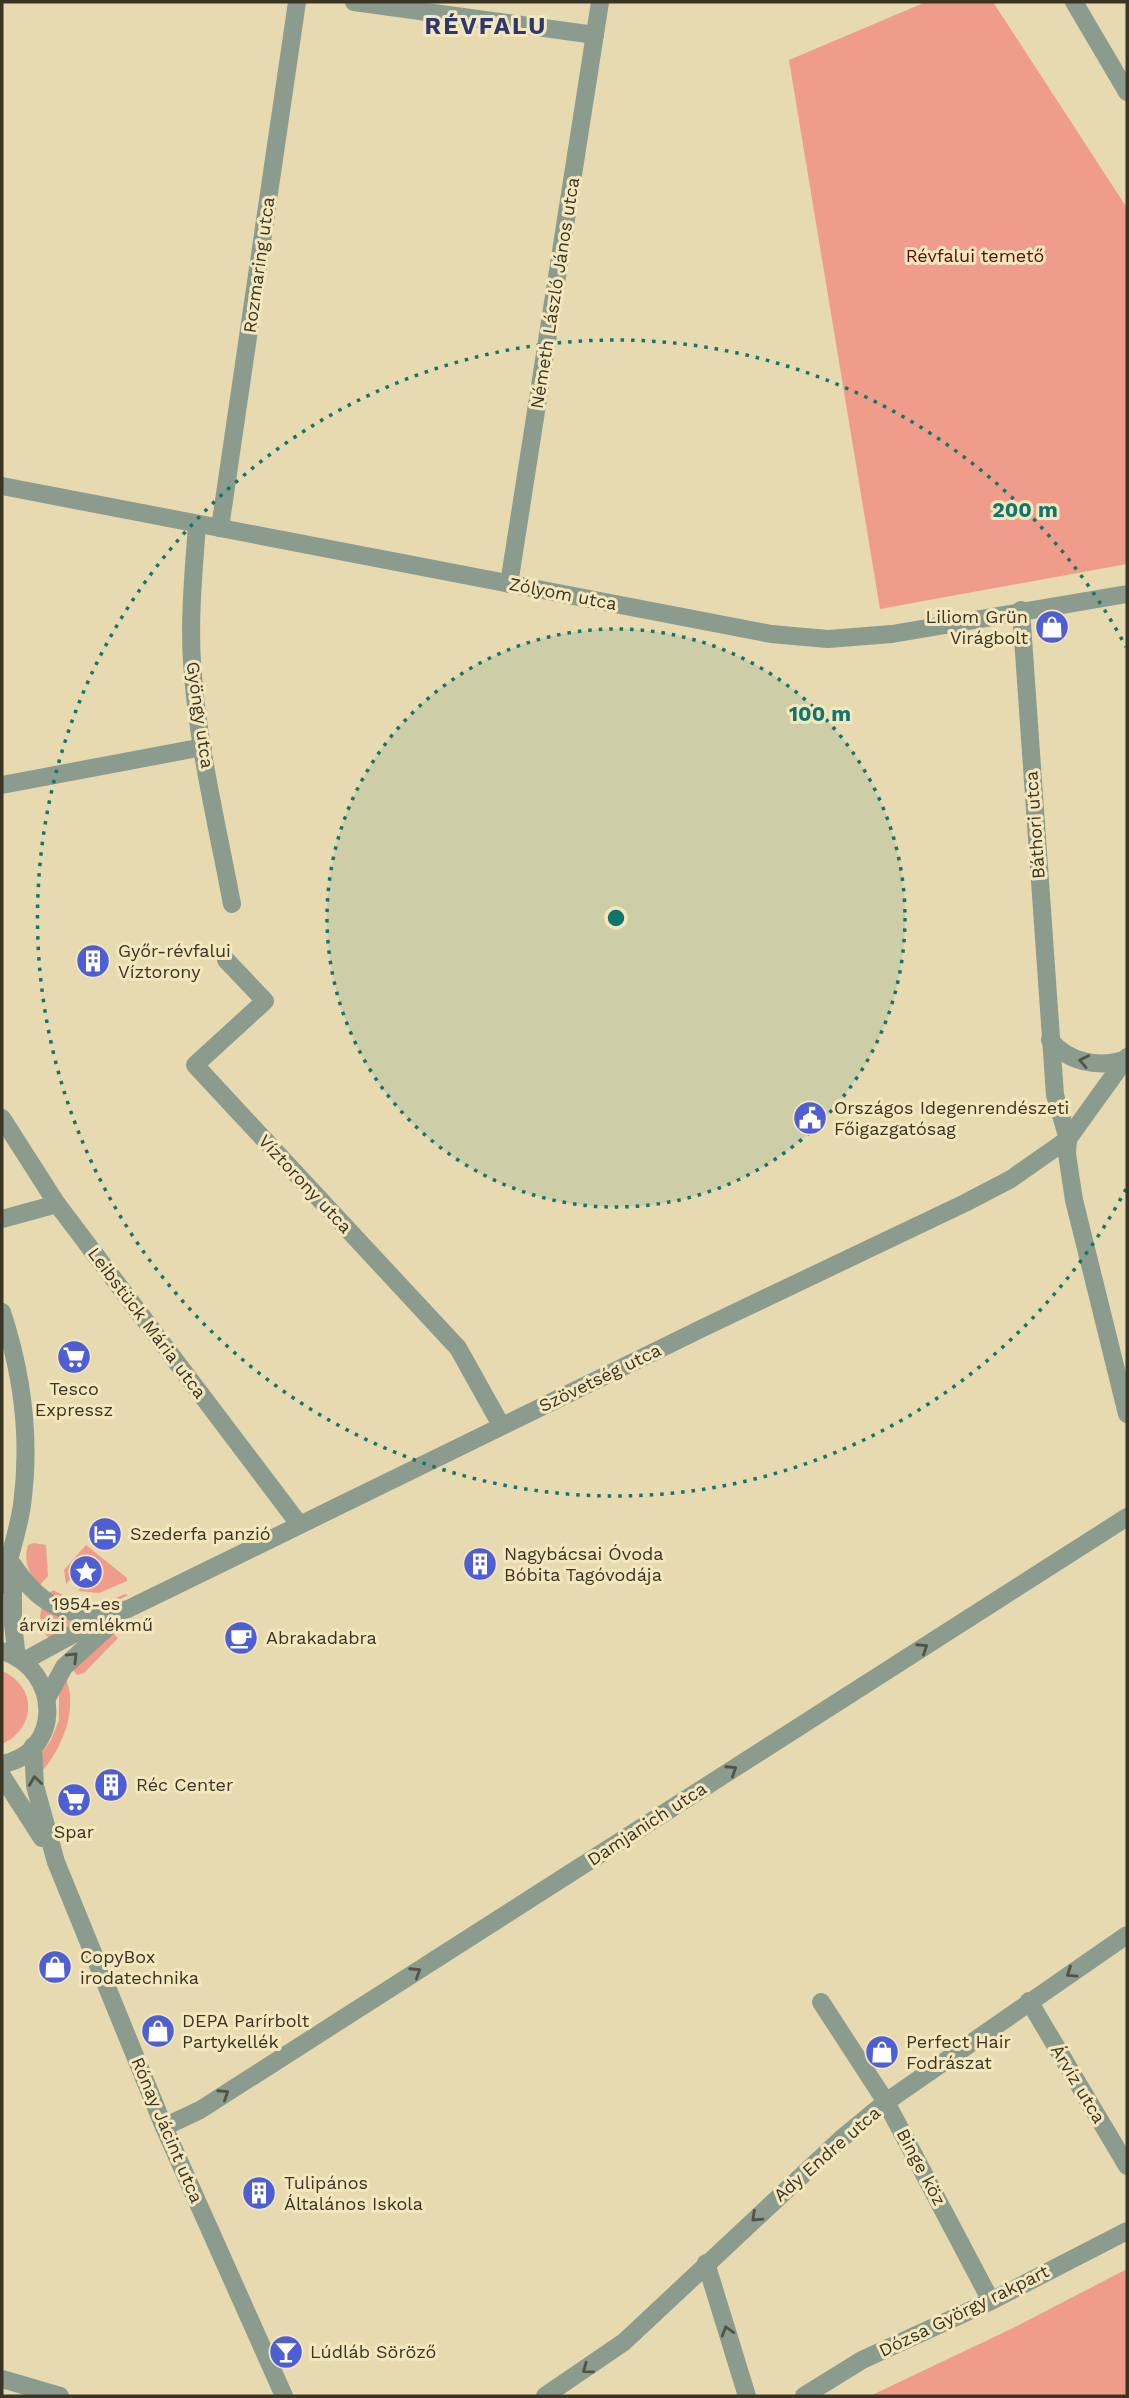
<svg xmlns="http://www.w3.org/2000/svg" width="1129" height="2398" viewBox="0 0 1129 2398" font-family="'Work Sans',sans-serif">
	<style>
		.green { fill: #ef9c8a }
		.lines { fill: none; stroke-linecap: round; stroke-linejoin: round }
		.minor { stroke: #8b9b8e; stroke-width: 18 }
		.oneway { stroke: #525344 }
		.ring { fill: none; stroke: #0f766e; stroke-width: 3.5; stroke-dasharray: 3.5 7 }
		.labels { text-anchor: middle; stroke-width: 6; stroke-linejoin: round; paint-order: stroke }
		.park-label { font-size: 18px; fill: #5f0a00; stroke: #f4e7bd }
		.street-label { font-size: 18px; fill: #3a3424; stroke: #f4e7bd }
		.poi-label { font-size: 18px; fill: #3a3424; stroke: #f4e7bd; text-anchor: start }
		.district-label { font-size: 24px; font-weight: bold; letter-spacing: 2px; fill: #2d3872; stroke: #f4e7bd }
		.centre { fill: #0f766e; stroke: #f4e7bd; stroke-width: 3.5 }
		.ring-label { font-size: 21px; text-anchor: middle; font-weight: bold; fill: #0f766e; stroke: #f4e7bd; stroke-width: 6; stroke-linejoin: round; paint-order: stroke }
	</style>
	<rect width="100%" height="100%" fill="#e7dab0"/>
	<!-- green -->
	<g class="green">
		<path d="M926,2H993L1127,208V564L880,609L789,60Z"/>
		<path d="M34,1543L46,1545L48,1576L39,1586C29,1574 23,1560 28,1545Z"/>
		<path d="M86,1545L127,1578V1581L99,1593L78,1591L98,1569L87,1560L66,1584L64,1570Z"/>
		<path d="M53,1590C82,1605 94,1608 125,1594L128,1595C95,1614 82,1609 49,1594Z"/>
		<path d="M42,1605L81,1620L51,1641L42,1630L44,1628L40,1617Z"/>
		<path d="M111,1631L118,1638L84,1673L77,1675L72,1668Z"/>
		<path d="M2,1671C37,1686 37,1728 2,1744Z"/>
		<path d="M65,1677C80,1708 61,1751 39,1775L41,1754L51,1740L59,1720V1691Z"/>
		<path d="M1127,2269V2396H870L1011,2329Z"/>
	</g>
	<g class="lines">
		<!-- minor -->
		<g class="minor">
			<path d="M354,2L595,35"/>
			<path d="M1074,2L1127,92"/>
			<path d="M2,486L771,634L828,639L892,634L1127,594"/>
			<path d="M197,524C194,569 189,616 192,662C197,743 217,824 232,904"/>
			<path d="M220,528L297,2"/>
			<path d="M509,584L600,2"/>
			<path d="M1021,610L1055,1095L1068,1139L1067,1154L1074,1200L1127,1414"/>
			<path d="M2,785L203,747"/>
			<path d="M226,960L265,1001L195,1065L458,1348L501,1425"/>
			<path d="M1050,1040C1068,1062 1097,1068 1125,1060"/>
			<path d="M2,1118L57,1204L299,1524"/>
			<path d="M2,1219L57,1204"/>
			<path d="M2,1312C23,1376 31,1439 22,1505C18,1532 9,1558 2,1585"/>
			<path d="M13,1565C38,1603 62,1616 108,1614"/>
			<path d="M13,1570V1625L17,1657"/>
			<path d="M2,1651C62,1670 63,1753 2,1764"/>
			<path d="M24,1661L112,1613L128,1609L709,1325L965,1203L1011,1179L1068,1139L1127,1057"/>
			<path d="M47,1698L64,1667L112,1623"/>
			<path d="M33,1746L35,1786L56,1862L164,2127L284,2396"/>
			<path d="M2,1776L42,1838"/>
			<path d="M1029,2001L1127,2166"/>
			<path d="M821,2002L886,2102L991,2301"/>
			<path d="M164,2127L200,2110L1127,1517"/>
			<path d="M706,2263L747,2396"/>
			<path d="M2,2379L60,2396"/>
			<path d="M545,2396L624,2342L841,2139L886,2102L1127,1935"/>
			<path d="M804,2396L862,2360L991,2301L1127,2231"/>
		</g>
	</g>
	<!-- one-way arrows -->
	<defs><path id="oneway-chevron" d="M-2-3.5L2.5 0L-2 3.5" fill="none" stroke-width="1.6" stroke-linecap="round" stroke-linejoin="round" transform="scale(1.75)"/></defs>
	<g class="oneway">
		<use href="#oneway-chevron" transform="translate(1084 1061) rotate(-168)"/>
		<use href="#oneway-chevron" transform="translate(923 1648) rotate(-33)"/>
		<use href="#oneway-chevron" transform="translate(73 1657) rotate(-45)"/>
		<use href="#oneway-chevron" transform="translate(732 1770) rotate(-33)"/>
		<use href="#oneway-chevron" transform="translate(35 1781) rotate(-98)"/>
		<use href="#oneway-chevron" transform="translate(416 1972) rotate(-33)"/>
		<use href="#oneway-chevron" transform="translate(1071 1973) rotate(146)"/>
		<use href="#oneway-chevron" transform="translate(224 2094) rotate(-33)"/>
		<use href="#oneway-chevron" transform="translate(756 2217) rotate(137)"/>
		<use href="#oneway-chevron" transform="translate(727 2331) rotate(-107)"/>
		<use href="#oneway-chevron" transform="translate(587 2369) rotate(144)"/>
	</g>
	<!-- distance rings -->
	<circle cx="616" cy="918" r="289" fill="#0f766e" fill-opacity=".12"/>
	<g class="ring">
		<circle cx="616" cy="918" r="289"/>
		<path d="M1126 1189A578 578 0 1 1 1126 647"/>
	</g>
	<!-- icons -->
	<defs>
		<g id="shop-disc" transform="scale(1.75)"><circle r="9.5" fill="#4e5fd5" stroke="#f4e7bd"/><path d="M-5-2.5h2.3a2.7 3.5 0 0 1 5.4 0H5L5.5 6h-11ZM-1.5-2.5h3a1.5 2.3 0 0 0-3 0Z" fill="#fff"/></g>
		<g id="building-disc" transform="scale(1.75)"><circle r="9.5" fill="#4e5fd5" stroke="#f4e7bd"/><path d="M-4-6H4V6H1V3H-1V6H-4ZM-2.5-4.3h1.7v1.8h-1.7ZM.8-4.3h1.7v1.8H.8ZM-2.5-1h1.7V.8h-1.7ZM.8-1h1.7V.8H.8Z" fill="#fff"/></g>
		<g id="civic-disc" transform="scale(1.75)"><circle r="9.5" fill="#4e5fd5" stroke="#f4e7bd"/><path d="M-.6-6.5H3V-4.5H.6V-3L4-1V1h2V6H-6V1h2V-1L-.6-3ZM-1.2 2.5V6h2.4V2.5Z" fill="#fff"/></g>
		<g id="supermarket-disc" transform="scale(1.75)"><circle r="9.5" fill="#4e5fd5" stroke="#f4e7bd"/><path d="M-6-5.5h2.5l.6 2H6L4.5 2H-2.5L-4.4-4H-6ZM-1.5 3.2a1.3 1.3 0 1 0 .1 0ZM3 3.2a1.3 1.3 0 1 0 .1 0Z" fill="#fff"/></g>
		<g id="hotel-disc" transform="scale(1.75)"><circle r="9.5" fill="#4e5fd5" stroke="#f4e7bd"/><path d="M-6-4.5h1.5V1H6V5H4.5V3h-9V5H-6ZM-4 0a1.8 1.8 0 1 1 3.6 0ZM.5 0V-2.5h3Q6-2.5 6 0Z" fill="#fff"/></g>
		<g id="sight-disc" transform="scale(1.75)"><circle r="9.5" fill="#4e5fd5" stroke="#f4e7bd"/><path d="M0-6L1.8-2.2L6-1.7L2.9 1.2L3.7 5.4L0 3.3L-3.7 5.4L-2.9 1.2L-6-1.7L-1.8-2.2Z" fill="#fff"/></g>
		<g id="cafe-disc" transform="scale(1.75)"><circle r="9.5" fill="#4e5fd5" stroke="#f4e7bd"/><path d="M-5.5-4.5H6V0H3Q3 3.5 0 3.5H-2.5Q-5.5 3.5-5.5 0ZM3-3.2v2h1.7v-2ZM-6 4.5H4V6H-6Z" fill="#fff"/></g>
		<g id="bar-disc" transform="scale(1.75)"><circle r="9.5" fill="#4e5fd5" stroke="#f4e7bd"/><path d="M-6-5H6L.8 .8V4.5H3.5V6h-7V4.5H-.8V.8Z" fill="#fff"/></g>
	</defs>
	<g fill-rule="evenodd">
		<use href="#shop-disc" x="1052" y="627"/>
		<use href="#building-disc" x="93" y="961"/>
		<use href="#civic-disc" x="810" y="1118"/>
		<use href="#supermarket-disc" x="74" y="1357"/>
		<use href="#hotel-disc" x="105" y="1534"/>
		<use href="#building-disc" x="480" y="1564"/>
		<use href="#sight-disc" x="86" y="1572"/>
		<use href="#cafe-disc" x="241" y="1638"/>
		<use href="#building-disc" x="111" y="1785"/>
		<use href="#supermarket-disc" x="74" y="1800"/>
		<use href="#shop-disc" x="55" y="1967"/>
		<use href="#shop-disc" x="158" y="2031"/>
		<use href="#shop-disc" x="882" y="2052"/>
		<use href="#building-disc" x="259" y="2193"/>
		<use href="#bar-disc" x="286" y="2352"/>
	</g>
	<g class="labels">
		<!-- park labels -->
		<g class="park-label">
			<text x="975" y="262">Révfalui temető</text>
		</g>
		<!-- street labels -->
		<g class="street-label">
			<text transform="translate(259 265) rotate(-82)" y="6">Rozmaring utca</text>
			<text transform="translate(555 293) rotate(-81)" y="6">Németh László János utca</text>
			<text transform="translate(563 594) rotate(11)" y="6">Zólyom utca</text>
			<text transform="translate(200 715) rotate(82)" y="6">Gyöngy utca</text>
			<text transform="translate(1035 825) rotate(-94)" y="6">Báthori utca</text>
			<text transform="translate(305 1184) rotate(47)" y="6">Víztorony utca</text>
			<text transform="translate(147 1323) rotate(53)" y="6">Leibstück Mária utca</text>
			<text transform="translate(600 1378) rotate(-26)" y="6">Szövetség utca</text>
			<text transform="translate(647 1824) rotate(-33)" y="6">Damjanich utca</text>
			<text transform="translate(1078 2084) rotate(59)" y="6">Árvíz utca</text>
			<text transform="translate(167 2130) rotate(67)" y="6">Rónay Jácint utca</text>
			<text transform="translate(827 2154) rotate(-41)" y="6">Ady Endre utca</text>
			<text transform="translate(921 2167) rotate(62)" y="6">Binge köz</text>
			<text transform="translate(964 2311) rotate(-26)" y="6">Dózsa György rakpart</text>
		</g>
		<!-- poi labels -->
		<g class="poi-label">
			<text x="1028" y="623" text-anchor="end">Liliom Grün<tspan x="1028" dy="21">Virágbolt</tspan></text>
			<text x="118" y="957">Győr-révfalui<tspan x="118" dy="21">Víztorony</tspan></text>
			<text x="834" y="1114">Országos Idegenrendészeti<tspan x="834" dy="21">Főigazgatósag</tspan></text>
			<text x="74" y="1395" text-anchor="middle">Tesco<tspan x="74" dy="21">Expressz</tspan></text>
			<text x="130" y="1540">Szederfa panzió</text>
			<text x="504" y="1560">Nagybácsai Óvoda<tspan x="504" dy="21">Bóbita Tagóvodája</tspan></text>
			<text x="86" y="1610" text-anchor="middle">1954-es<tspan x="86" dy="21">árvízi emlékmű</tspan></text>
			<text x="266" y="1644">Abrakadabra</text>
			<text x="136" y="1791">Réc Center</text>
			<text x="74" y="1838" text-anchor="middle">Spar</text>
			<text x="80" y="1963">CopyBox<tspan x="80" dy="21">irodatechnika</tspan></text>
			<text x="182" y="2027">DEPA Parírbolt<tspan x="182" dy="21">Partykellék</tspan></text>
			<text x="906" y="2048">Perfect Hair<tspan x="906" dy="21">Fodrászat</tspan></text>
			<text x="284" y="2189">Tulipános<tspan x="284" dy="21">Általános Iskola</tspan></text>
			<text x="310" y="2358">Lúdláb Söröző</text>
		</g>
		<!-- district labels -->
		<g class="district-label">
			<text x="486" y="34">RÉVFALU</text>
		</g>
	</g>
	<circle cx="616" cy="918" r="10" class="centre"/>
	<g class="ring-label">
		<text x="1025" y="517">200 m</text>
		<text x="820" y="721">100 m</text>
	</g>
	<!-- border -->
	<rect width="1129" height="2398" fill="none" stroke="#3a3424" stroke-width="7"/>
</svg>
